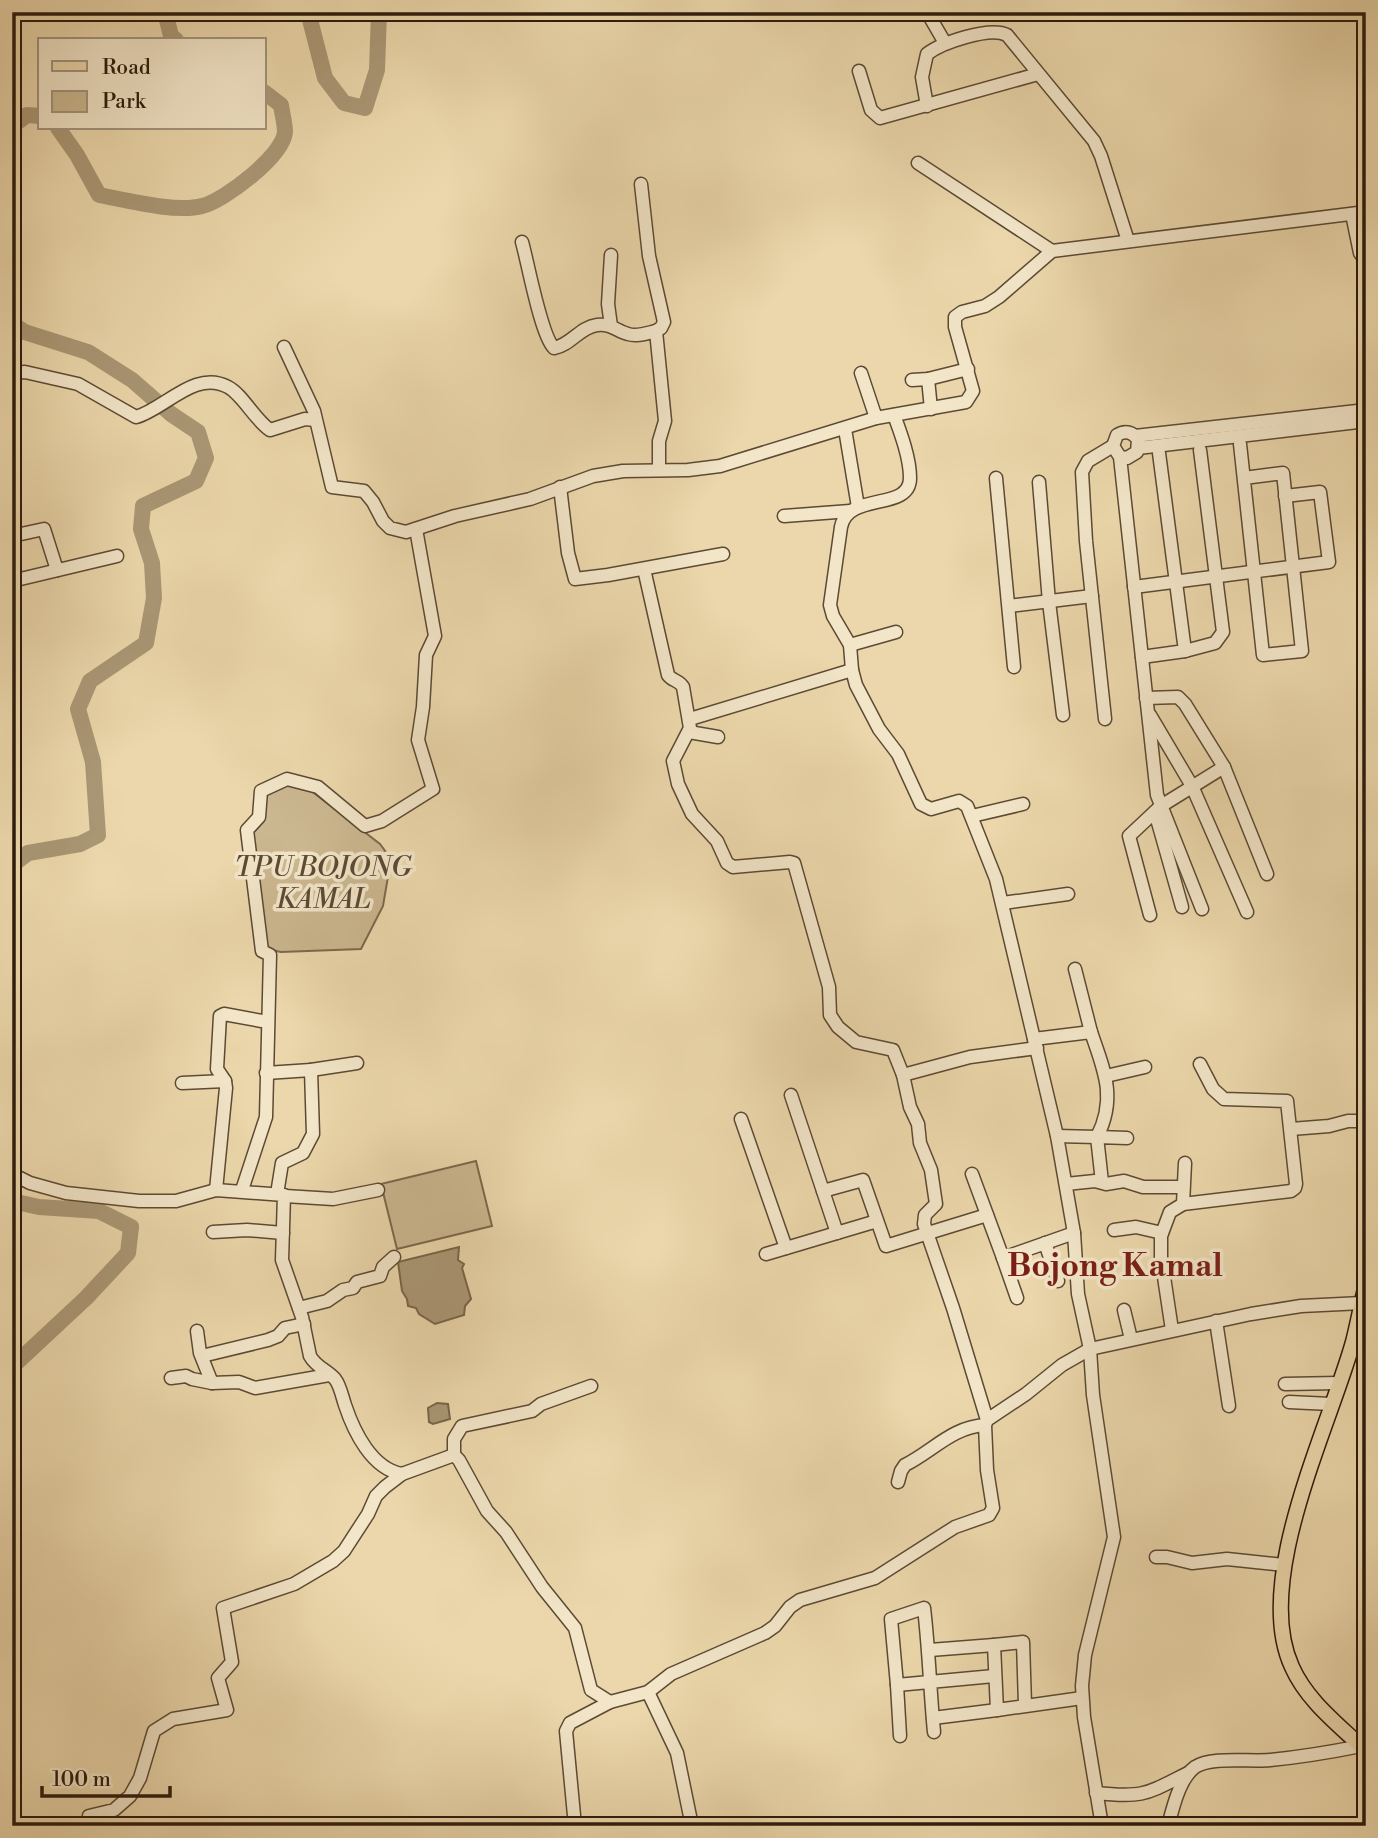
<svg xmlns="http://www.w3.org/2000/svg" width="1378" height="1838" viewBox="0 0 1378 1838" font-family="'Libre Bodoni',serif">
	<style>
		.green { fill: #cbb790; stroke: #7c694e; stroke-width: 2 }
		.water { fill: #aa9775; stroke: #78654b; stroke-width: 2 }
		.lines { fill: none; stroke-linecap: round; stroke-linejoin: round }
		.river { stroke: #aa9775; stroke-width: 16 }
		.minor-casing { stroke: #5c4a34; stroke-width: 15 }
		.major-casing { stroke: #2c1b0c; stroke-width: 17 }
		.minor { stroke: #f2e5c8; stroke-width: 12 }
		.major { stroke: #ebd7ab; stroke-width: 14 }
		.labels { text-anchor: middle; stroke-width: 7; stroke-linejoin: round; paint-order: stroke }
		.park-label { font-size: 28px; font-style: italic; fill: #5c4a34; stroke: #f2e5c8 }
		.quarter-label { font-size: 32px; font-weight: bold; fill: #7a1f14; stroke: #f2e5c8 }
	</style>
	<rect width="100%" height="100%" fill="#ebd7ab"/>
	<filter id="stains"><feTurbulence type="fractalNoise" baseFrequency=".00286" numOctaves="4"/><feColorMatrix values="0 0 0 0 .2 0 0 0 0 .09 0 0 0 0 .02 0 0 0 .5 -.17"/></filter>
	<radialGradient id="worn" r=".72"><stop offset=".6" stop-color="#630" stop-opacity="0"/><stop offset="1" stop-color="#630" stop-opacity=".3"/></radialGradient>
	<!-- green -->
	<g class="green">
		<path d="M287,784L310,790L380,844L391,859L383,906L361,949L281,952L266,949L253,833L264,821L266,795Z"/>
		<path d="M476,1161L492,1226L397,1249L381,1184Z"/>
	</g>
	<!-- water -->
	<g class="water">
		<path d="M459,1247L458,1260L464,1264L462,1268L471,1299L465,1306L464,1315L435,1324L419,1314L416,1308L408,1306L407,1299L402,1291L398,1262Z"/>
		<path d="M437,1403L448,1404L450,1419L433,1424L429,1422L428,1408Z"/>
	</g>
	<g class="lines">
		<!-- river -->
		<g class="river">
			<path d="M165,12L171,36L176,40"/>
			<path d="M308,12L325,78L344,103L365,108L377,70L379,12"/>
			<path d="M12,126L27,115L40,116"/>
			<path d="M58,128L77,155L99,195C126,200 176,213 202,206C224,201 283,156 285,132C285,124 282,113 281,105L264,92"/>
			<path d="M12,324L25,332L88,352L132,380L171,414L198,432L206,458L196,481L143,506L141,529L152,563L154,598L146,643L90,681L78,709L93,762L98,835L80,844L28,853L12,865"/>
			<path d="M12,1201L39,1207L99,1211L131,1227L128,1253L86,1298L12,1367"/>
			<path d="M12,1529L14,1532L12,1549"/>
		</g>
		<!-- minor casing -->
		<g class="minor-casing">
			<g id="minor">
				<path d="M927,12L945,43"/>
				<path d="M859,71L871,110L880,118L1038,74"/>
				<path d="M927,106L922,77L927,54C941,43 990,26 1007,35L1094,141L1101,156L1128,241"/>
				<path d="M918,163L1052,251"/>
				<path d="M641,184L649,256L664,322L661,328L656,331"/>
				<path d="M1352,214L1360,253L1366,261"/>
				<path d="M522,242C528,263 541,336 554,348C571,345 580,327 597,325C610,323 617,331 628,334C637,337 647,333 656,331L665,421L659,441V470"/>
				<path d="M611,255L608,304L611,326"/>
				<path d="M284,347L314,411L332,487L364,491L373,502L383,521L390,528L406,532L455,516L530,499L593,476L623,471L688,470L720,466L876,418L966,402L973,391L955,327V317L962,312L985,306L999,297L1052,251L1366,212"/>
				<path d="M12,373L25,372L78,384L136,417C165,409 195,369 228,387C243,395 254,419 270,430L305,419L315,420"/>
				<path d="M861,373L876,418"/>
				<path d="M928,379L931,409"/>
				<path d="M912,380L928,379L968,369"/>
				<path d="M894,415C901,434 910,458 910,478C910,512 848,491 841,527L830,605L833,616L850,645L852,670L856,685L879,729L898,754L921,804L931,809L959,801L967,806L996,879L1057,1136L1074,1233L1078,1294L1090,1349L1093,1395L1114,1537L1085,1655L1082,1686L1084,1717L1102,1826"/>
				<path d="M845,429L858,507"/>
				<path d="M1135,436L1366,410"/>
				<path d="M1240,444L1263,655L1302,651L1283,473L1244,478"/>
				<path d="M1138,448L1366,421"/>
				<path d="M1120,457L1127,458L1137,452L1138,440C1133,432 1125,430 1117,435L1113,446L1120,457L1157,795L1202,909"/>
				<path d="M996,478L1014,667"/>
				<path d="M1039,482L1049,602L1063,715"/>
				<path d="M560,487L568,553L575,579L608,575L723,554"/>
				<path d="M784,516L850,511"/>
				<path d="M12,536L44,529L57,570"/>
				<path d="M644,569L668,675C672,681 679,680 683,687L690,728L673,761L678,784L692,814L717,841L727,863L733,867L790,862L794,863L829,987L830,1015L838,1027L856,1042L893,1050L903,1075"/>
				<path d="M12,581L117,556"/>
				<path d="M1134,587L1329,562L1320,492L1285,496"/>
				<path d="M1009,606L1092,596"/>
				<path d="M850,645L896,632"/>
				<path d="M1185,651L1215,643L1223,632L1200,450"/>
				<path d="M1142,657L1185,651L1159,453"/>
				<path d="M1146,698L1178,697L1185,704L1224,767L1267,874"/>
				<path d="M1150,715L1192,786L1247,912"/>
				<path d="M690,719L852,670"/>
				<path d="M1105,719L1086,541L1082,472L1088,461L1113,446"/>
				<path d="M689,732L718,737"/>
				<path d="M1155,812L1182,907"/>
				<path d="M972,816L1023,804"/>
				<path d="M1003,903L1068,894"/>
				<path d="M1150,915L1129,836L1161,806L1224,767"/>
				<path d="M1075,969L1091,1032"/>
				<path d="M1034,1039L1091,1032C1104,1070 1117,1098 1097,1137L1057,1136"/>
				<path d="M266,1073L311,1070"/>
				<path d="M1106,1076L1145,1067"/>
				<path d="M182,1083L225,1081"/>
				<path d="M791,1095L837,1233"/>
				<path d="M741,1119L786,1248"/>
				<path d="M1291,1129L1329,1126L1348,1121H1366"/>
				<path d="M12,1174L30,1183L66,1193L139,1201H176L216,1190L284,1195L282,1260L302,1317L310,1356C316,1367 327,1370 335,1379C340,1385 342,1396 345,1405C354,1432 372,1469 402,1474"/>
				<path d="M972,1174L1003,1258L1074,1233"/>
				<path d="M1102,1182L1097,1137L1127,1138"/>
				<path d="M1066,1184L1095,1181L1106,1184L1124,1181L1143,1187H1183"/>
				<path d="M216,1190L226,1088L225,1081L217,1069L220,1016L224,1014L262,1021"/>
				<path d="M242,1190L266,1117L270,955L262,951L247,830L259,817L261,791L287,779L318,787L365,826L382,821L433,789L418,740L423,707L426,655L435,636L416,529"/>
				<path d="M823,1191L863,1180L886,1246L987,1215"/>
				<path d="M277,1194L282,1163L303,1153L313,1134L311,1070L357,1063"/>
				<path d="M285,1196L333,1199L378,1190"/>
				<path d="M1183,1204L1291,1191L1295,1188L1296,1184L1287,1101L1224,1099L1213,1089L1200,1064"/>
				<path d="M1114,1230L1136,1227L1162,1233"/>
				<path d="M213,1232L247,1230L283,1233"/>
				<path d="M1045,1243L1058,1281"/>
				<path d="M766,1254L877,1221"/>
				<path d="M1003,1258L1017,1298"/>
				<path d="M299,1308L327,1301L343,1290L353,1288L357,1282L380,1276L383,1267L394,1257"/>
				<path d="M1124,1310L1131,1339"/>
				<path d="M1216,1321L1229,1406"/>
				<path d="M1172,1330L1161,1257V1236L1170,1212L1183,1204L1185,1163"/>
				<path d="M197,1331L200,1353L212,1383"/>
				<path d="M202,1356L268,1340L278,1336L285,1328L304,1324"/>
				<path d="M171,1378L186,1376L192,1379L212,1383L239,1382L255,1388L329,1375"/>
				<path d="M1285,1384L1339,1383"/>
				<path d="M1289,1402L1331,1404"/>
				<path d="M987,1420L953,1308L924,1224L925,1215L936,1204L931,1170L920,1143L918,1124L910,1107L903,1075L970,1057L1037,1048"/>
				<path d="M454,1455V1439L462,1426L532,1411L541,1404L591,1386"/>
				<path d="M898,1482L901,1471L905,1465C933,1451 952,1427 985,1425"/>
				<path d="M1156,1557H1167L1192,1563L1227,1559L1284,1565"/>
				<path d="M930,1650L994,1645"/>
				<path d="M897,1685L900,1736"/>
				<path d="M648,1692L677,1753L692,1826"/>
				<path d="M1025,1705L1023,1642L994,1645L997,1710L1082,1698"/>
				<path d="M933,1718L997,1710"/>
				<path d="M934,1732C930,1691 929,1650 924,1608L891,1619L897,1685L994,1676"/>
				<path d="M1096,1793C1144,1798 1146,1794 1188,1773"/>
				<path d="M88,1826L89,1816L114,1810L130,1796L140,1778L154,1731L173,1719L227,1710L218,1678L232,1662L223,1608L294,1584L333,1561L344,1551L368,1514L376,1496L385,1487L402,1474L454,1455L459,1460L487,1511L506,1532L542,1587L575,1628L591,1690L610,1702L648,1692L671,1674L765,1633L775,1626L790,1607L800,1600L875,1578L955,1527L989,1515L993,1508L987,1470L985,1425L987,1420L1026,1394L1062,1365L1090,1349L1251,1314L1301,1306L1362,1303"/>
				<path d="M575,1826L566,1731L570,1723L610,1702"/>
				<path d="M1168,1826C1173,1808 1179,1779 1195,1767C1212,1756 1249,1762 1270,1760C1301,1757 1331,1752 1361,1746"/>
			</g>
		</g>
		<!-- major casing -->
		<g class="major-casing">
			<path id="major" d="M1366,1285C1361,1304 1358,1323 1353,1342C1329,1428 1252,1581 1292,1667C1307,1701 1339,1725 1366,1751"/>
		</g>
		<!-- minor -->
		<use href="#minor" class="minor"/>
		<!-- major -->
		<use href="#major" class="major"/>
	</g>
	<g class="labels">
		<!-- park labels -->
		<g class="park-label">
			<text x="323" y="876">TPU BOJONG<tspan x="323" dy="32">KAMAL</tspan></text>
		</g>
		<!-- quarter labels -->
		<g class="quarter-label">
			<text x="1115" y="1276">Bojong Kamal</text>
		</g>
	</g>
	<!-- margin -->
	<rect width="1378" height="1838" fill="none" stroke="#ebd7ab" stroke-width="42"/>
	<rect x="14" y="14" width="1350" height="1810" fill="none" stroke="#2c1b0c" stroke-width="3.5"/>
	<rect x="21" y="21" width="1336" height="1796" fill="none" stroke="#2c1b0c" stroke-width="2"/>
	<!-- legend -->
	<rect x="38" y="38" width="228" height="91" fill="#f2e5c8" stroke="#a3947d" stroke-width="2"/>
	<rect x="52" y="61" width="35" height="10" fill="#ebd7ab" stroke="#a3947d" stroke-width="2"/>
	<text x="102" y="74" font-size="21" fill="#2c1b0c">Road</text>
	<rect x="52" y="91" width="35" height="21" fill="#cbb790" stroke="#a3947d" stroke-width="2"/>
	<text x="102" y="108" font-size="21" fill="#2c1b0c">Park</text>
	<!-- scale -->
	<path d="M42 1786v10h128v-10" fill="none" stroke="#2c1b0c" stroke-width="3.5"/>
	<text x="52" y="1786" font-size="21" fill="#2c1b0c" stroke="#f2e5c8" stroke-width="5" paint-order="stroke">100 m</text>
	<rect width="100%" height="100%" filter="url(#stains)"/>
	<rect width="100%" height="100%" fill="url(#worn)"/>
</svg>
